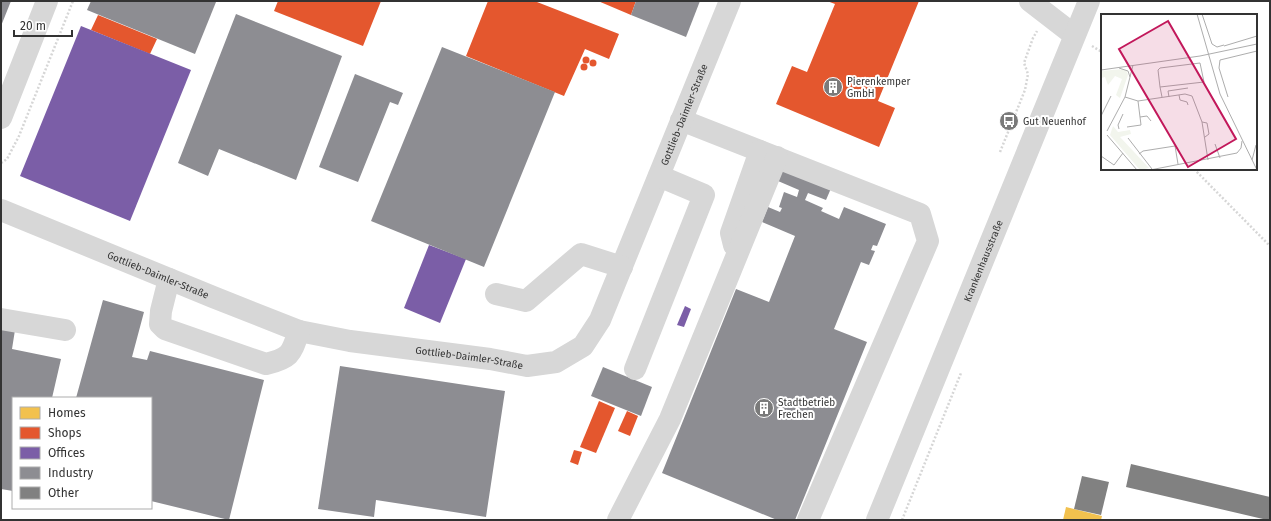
<svg xmlns="http://www.w3.org/2000/svg" width="1271" height="521" viewBox="0 0 1271 521" font-family="'Fira Sans',sans-serif">
	<style>
		.homes { fill: #f2c14e }
		.shops { fill: #e4572e }
		.offices { fill: #7b5ea7 }
		.industry { fill: #8d8d92 }
		.building { fill: #818181 }
		.lines { fill: none; stroke-linecap: round; stroke-linejoin: round }
		.path { stroke: #d6d6d6; stroke-width: 2.5; stroke-dasharray: 2 2; stroke-linecap: butt }
		.minor { stroke: #d7d7d7; stroke-width: 22 }
		.labels { text-anchor: middle; stroke-width: 4; stroke-linejoin: round; paint-order: stroke }
		.poi-label { font-size: 10px; fill: #333; stroke: #fff; text-anchor: start }
		.street-label { font-size: 10px; fill: #333; stroke: #fff }
		.inset-road { fill: none; stroke: #adadad; stroke-width: 1 }
		.view { fill: #c2185b; fill-opacity: 0.15; stroke: #c2185b; stroke-width: 2 }
		.inset-edge { fill: none; stroke: #333; stroke-width: 2 }
	</style>
	<rect width="100%" height="100%" fill="#fff"/>
	<!-- homes -->
	<path class="homes" d="M1066,507L1102,516L1101,520H1063Z"/>
	<!-- shops -->
	<g class="shops">
		<path d="M278,1H381L363,46L274,11Z"/>
		<path d="M488,1H537V2L619,34L609,59L585,49L564,96L466,56Z"/>
		<path d="M598,1H636L631,15Z"/>
		<path d="M827,1H919L878,101L895,108L879,147L776,104L792,66L807,72L835,4Z"/>
		<path d="M98,15L157,39L150,54L91,30Z"/>
		<circle cx="586" cy="60" r="3.5"/>
		<circle cx="593" cy="63" r="3.5"/>
		<circle cx="584" cy="67" r="3.5"/>
		<path d="M599,401L615,408L596,453L580,447Z"/>
		<path d="M627,411L638,416L630,436L618,431Z"/>
		<path d="M574,450L582,452L578,465L570,462Z"/>
	</g>
	<!-- offices -->
	<g class="offices">
		<path d="M81,26L191,70L130,221L20,176Z"/>
		<path d="M429,245L466,259L440,323L404,308Z"/>
		<path d="M685,306L691,309L684,327L677,325Z"/>
	</g>
	<!-- industry -->
	<g class="industry">
		<path d="M1,1H11L1,26Z"/>
		<path d="M91,1H213L216,2L195,54L87,10Z"/>
		<path d="M636,1H700L686,37L631,15Z"/>
		<path d="M236,14L342,56L296,180L219,149L208,176L178,163Z"/>
		<path d="M442,47L555,92L484,267L371,221Z"/>
		<path d="M355,74L403,93L398,105L390,102L358,182L319,167Z"/>
		<path d="M784,167L832,186L826,200L808,193L805,200L823,208L821,211L839,219L844,207L886,224L877,246L873,245L871,250L875,251L869,265L861,262L834,329L867,342L795,520H777L662,473L736,289L769,302L795,236L762,222L768,207L780,212L782,208L779,207L784,192L797,197L799,190L778,181Z"/>
		<path d="M103,300L144,312L132,357L147,360L150,351L264,380L229,520L151,501V398H76Z"/>
		<path d="M1,327L15,330L12,349L61,359L52,398H13V491L1,489Z"/>
		<path d="M340,366L505,391L486,517L376,500L374,517L318,509Z"/>
		<path d="M603,367L652,387L641,416L591,396Z"/>
	</g>
	<!-- building -->
	<g class="building">
		<path d="M1131,464L1270,497V520H1263V519L1126,487Z"/>
		<path d="M1082,476L1109,482L1101,515L1074,509Z"/>
	</g>
	<g class="lines">
		<!-- path -->
		<g class="path">
			<path d="M1092,46L1102,52"/>
			<path d="M1000,152L1025,90L1028,74L1024,63L1033,38L1037,31"/>
			<path d="M1,163L7,159L19,136L73,1"/>
			<path d="M1194,169L1270,246"/>
			<path d="M902,520L961,373"/>
		</g>
		<!-- minor -->
		<g class="minor">
			<path d="M1030,1L1074,35"/>
			<path d="M1,118L47,1"/>
			<path d="M681,120L920,214L928,241L808,520"/>
			<path id="s1" d="M1,210L213,297L299,331L350,341L490,359L527,366L556,362L583,346L600,320L730,1"/>
			<path d="M734,245L731,233L760,151"/>
			<path d="M169,279L161,311L160,324L165,329L266,364C291,358 291,354 299,331"/>
			<path d="M496,294L526,301L581,254L622,267"/>
			<path d="M1,319L65,330"/>
			<path d="M635,369L704,195L659,176"/>
			<path d="M618,520L670,419L777,157"/>
			<path id="s2" d="M877,520L1089,1"/>
		</g>
	</g>
	<!-- icons -->
	<defs>
		<g id="building-disc" transform="scale(1)"><circle r="9.5" fill="#7a7a7a" stroke="#fff"/><path d="M-4-6H4V6H1V3H-1V6H-4ZM-2.5-4.3h1.7v1.8h-1.7ZM.8-4.3h1.7v1.8H.8ZM-2.5-1h1.7V.8h-1.7ZM.8-1h1.7V.8H.8Z" fill="#fff"/></g>
		<g id="bus-disc" transform="scale(1)"><circle r="9.5" fill="#7a7a7a" stroke="#fff"/><path d="M-5-6H5V4H4V6H2V4H-2V6H-4V4H-5ZM-3.5-4V0h7V-4ZM-3.5 1.2v1.5H-2V1.2ZM2 1.2v1.5H3.5V1.2Z" fill="#fff"/></g>
	</defs>
	<g fill-rule="evenodd">
		<use href="#building-disc" x="833" y="87"/>
		<use href="#bus-disc" x="1009" y="121"/>
		<use href="#building-disc" x="764" y="408"/>
	</g>
	<g class="labels">
		<!-- poi labels -->
		<g class="poi-label">
			<text x="847" y="85">Pierenkemper<tspan x="847" dy="12">GmbH</tspan></text>
			<text x="1023" y="125">Gut Neuenhof</text>
			<text x="778" y="406">Stadtbetrieb<tspan x="778" dy="12">Frechen</tspan></text>
		</g>
		<!-- street labels -->
		<g class="street-label">
			<text dy="4" stroke="none"><textPath href="#s1" startOffset="866">Gottlieb-Daimler-Straße</textPath></text>
			<text dy="4" stroke="none"><textPath href="#s2" startOffset="280">Krankenhausstraße</textPath></text>
			<text dy="4" stroke="none"><textPath href="#s1" startOffset="170">Gottlieb-Daimler-Straße</textPath></text>
			<text dy="4" stroke="none"><textPath href="#s1" startOffset="494">Gottlieb-Daimler-Straße</textPath></text>
		</g>
	</g>
	<!-- overview -->
	<g transform="translate(1101 14)">
		<rect width="156" height="156" fill="#fff"/>
		<path d="M22,55L26,57L27,61L19,84L15,81L21,65L14,62L7,71L4,63L0,64V57ZM12,112L17,118L29,116L30,120L19,123L48,154L39,156L9,121Z" fill="#f2f5ed"/>
		<path class="inset-road" d="M96,0L119,80L156,156M101,0L111,30L116,33L123,31M123,32L156,22M18,54L27,57L29,63M0,56L99,42L156,30M59,73L103,68L99,49L59,54L57,56L59,73L61,83M78,81L79,86L86,88L87,91M24,83L37,87L84,80L91,82L101,108L107,146M68,83L67,77L87,74M127,83L118,54L119,46L156,37M0,102L10,82M39,103L46,102L50,107M101,108L106,109L108,120L104,123M26,113L40,111L37,87M18,115L17,111L22,100M6,117L24,83L32,51M6,121L36,156M27,124L51,155M114,130L119,144M136,139L140,134L141,127M38,140L42,137L74,132L77,150M0,142L13,151L22,139M151,146L155,131M49,156L136,139"/>
		<path class="view" d="M67,7L135,125L87,153L18,35Z"/>
		<rect width="156" height="156" class="inset-edge"/>
	</g>
	<!-- border -->
	<rect width="1271" height="521" fill="none" stroke="#333333" stroke-width="4"/>
	<!-- legend -->
	<rect x="12" y="397" width="140" height="112" fill="#ffffff" stroke="#adadad"/>
	<rect x="20" y="407" width="20" height="12" fill="#f2c14e" stroke="#adadad"/>
	<text x="48" y="417" font-size="12" fill="#333333">Homes</text>
	<rect x="20" y="427" width="20" height="12" fill="#e4572e" stroke="#adadad"/>
	<text x="48" y="437" font-size="12" fill="#333333">Shops</text>
	<rect x="20" y="447" width="20" height="12" fill="#7b5ea7" stroke="#adadad"/>
	<text x="48" y="457" font-size="12" fill="#333333">Offices</text>
	<rect x="20" y="467" width="20" height="12" fill="#8d8d92" stroke="#adadad"/>
	<text x="48" y="477" font-size="12" fill="#333333">Industry</text>
	<rect x="20" y="487" width="20" height="12" fill="#818181" stroke="#adadad"/>
	<text x="48" y="497" font-size="12" fill="#333333">Other</text>
	<!-- scale -->
	<path d="M14 30v6h58v-6" fill="none" stroke="#333333" stroke-width="2"/>
	<text x="20" y="30" font-size="12" fill="#333333" stroke="#ffffff" stroke-width="3" paint-order="stroke">20 m</text>
</svg>
